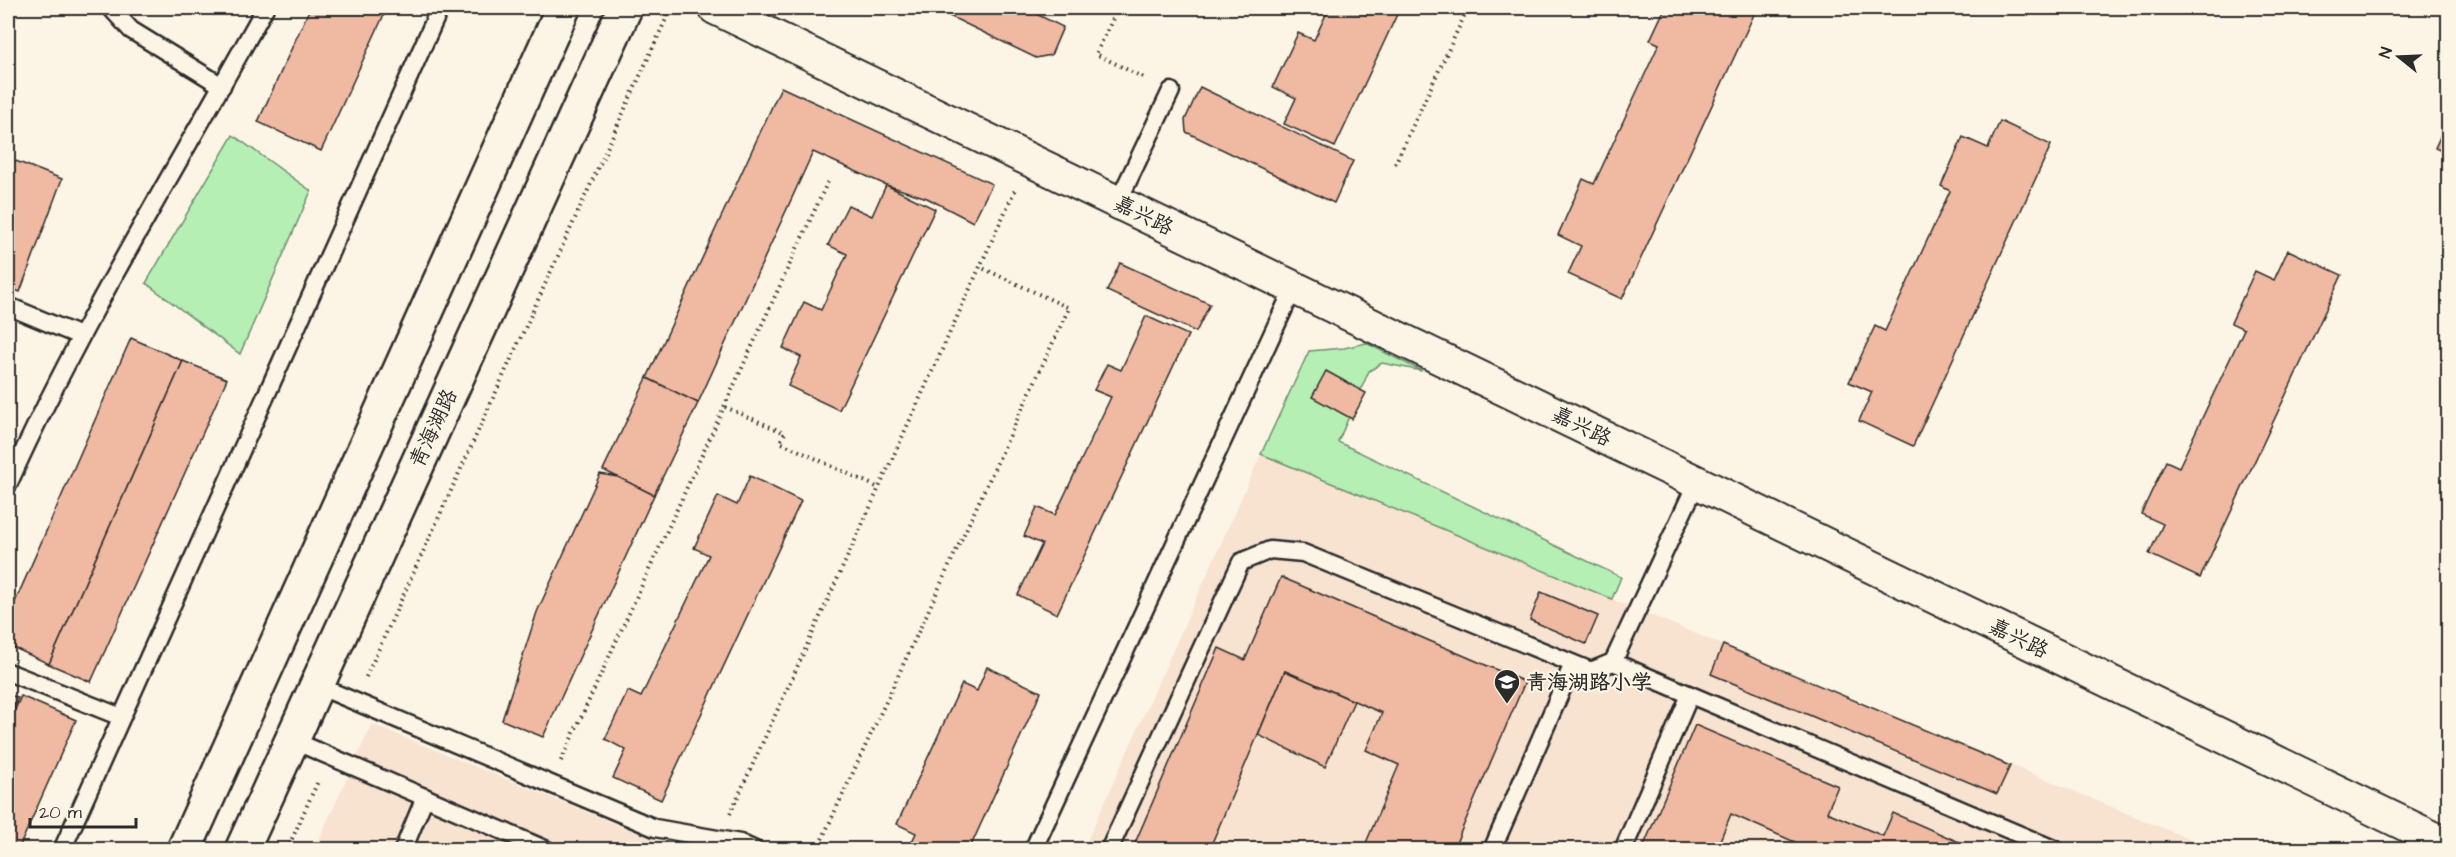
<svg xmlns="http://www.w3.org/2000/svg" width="2456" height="857" viewBox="0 0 2456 857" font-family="'Architects Daughter','LXGW WenKai TC',sans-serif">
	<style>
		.built { fill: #f8e3d1 }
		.green { fill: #b5efb3; stroke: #708d6f; stroke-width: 1.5 }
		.building { fill: #efb9a2; stroke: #2b2b2b; stroke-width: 1.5 }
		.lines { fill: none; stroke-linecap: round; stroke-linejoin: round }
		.lane-casing { stroke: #2b2b2b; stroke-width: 21 }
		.street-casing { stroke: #2b2b2b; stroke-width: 36 }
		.secondary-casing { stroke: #2b2b2b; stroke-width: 38 }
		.path { stroke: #2b2b2b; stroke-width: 4; stroke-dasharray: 1.5 4.5; stroke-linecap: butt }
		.lane { stroke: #fcf5e5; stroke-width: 16 }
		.street { stroke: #fcf5e5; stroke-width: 32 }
		.secondary { stroke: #fcf5e5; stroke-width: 33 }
		.labels { text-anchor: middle; stroke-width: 4.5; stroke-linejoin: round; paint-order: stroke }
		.street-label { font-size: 21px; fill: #2b2b2b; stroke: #fcf5e5 }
		.poi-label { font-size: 21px; font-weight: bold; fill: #2b2b2b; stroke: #fcf5e5; text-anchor: start }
	</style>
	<rect width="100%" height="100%" fill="#fcf5e5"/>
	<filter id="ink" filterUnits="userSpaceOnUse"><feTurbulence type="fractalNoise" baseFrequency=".0167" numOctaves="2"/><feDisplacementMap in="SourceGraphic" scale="12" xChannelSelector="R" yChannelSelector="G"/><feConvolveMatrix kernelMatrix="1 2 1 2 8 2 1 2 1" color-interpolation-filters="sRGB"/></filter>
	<g filter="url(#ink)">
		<!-- built -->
		<g class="built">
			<path d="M1261,454L1723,645L2213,849L1083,850Z"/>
			<path d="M372,724L677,849L314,850Z"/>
		</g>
		<!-- green -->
		<g class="green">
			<path d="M233,135L311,191L240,354L146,283Z"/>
			<path d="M1366,343L1422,371L1382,363L1369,371L1338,442L1621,577L1612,599L1261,454L1309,351L1344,348Z"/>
		</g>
		<!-- building -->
		<g class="building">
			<path d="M310,8H387L321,151L258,122Z"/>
			<path d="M933,8H1024L1063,27L1051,55L1036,58Z"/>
			<path d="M1329,8H1400L1335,147L1284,124L1296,98L1273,87L1298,33L1314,40Z"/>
			<path d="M1665,8H1757L1622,299L1568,274L1581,246L1558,235L1583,179L1594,184L1659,44L1650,40Z"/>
			<path d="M781,87L992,184L973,222L927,198L886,185L813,152L698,403L647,378Z"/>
			<path d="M1200,87L1353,161L1334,203L1186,132L1185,120Z"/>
			<path d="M2448,119V154L2435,148Z"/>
			<path d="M2000,121L2051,145L1913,446L1859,421L1872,392L1849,382L1875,326L1885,331L1950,191L1941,186L1963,137L1988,148Z"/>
			<path d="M8,158L62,179L20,292L8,287Z"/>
			<path d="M886,185L935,209L839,410L788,386L801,357L783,348L804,302L821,310L847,254L828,245L848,205L872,216Z"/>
			<path d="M2288,250L2342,275L2200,578L2149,554L2163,524L2141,514L2166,461L2179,467L2244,329L2231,323L2255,271L2274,280Z"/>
			<path d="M1120,263L1210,304L1196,332L1107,291Z"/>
			<path d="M1146,316L1188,335L1057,614L1018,595L1042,544L1024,536L1037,507L1055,515L1111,397L1094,390L1107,364L1121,370Z"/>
			<path d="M131,338L183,361L49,664L8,645V618Z"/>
			<path d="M183,361L227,379L91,682L49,664Z"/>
			<path d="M1326,371L1366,393L1352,419L1312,397Z"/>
			<path d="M647,378L698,403L654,495L603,470Z"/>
			<path d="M600,474L618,477L654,495L543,737L502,720L537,612Z"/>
			<path d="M750,476L801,501L661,800L613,778L626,750L605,739L628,691L641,697L709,555L694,548L718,496L737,505Z"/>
			<path d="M1281,577L1525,682L1453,850H1363L1399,765L1366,750L1382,713L1285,671L1209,850H1132L1219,648L1245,660Z"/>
			<path d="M1541,592L1598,616L1586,644L1530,620Z"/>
			<path d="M1723,645L2010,766L1997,794L1711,674Z"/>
			<path d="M987,667L1041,692L969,850H908L916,833L897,824L962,684L977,691Z"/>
			<path d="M1285,671L1354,701L1325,767L1258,735Z"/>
			<path d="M8,694L18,698L8,722Z"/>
			<path d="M21,696L76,720L18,850H8V726Z"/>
			<path d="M1695,725L1838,786L1827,812L1883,836L1893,813L1977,850H1813L1731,814L1716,850H1642Z"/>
		</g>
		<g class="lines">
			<!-- lane casing -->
			<g class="lane-casing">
				<g id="lane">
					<path d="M111,8L131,30L222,86"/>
					<path d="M1118,202L1171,91"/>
					<path d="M8,306L80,336"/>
					<path d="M8,485C82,320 178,166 265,8"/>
					<path d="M1613,662L1697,482"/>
					<path d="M8,672L121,717"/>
					<path d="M316,685L655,828L740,843L755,850"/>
					<path d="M292,740L547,850"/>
					<path d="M62,850L440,8"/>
					<path d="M403,850L425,797"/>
					<path d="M1033,850L1294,287"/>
					<path d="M1109,850L1241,562L1270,550L1303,553L1591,671L1613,662L2056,850"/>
					<path d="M1492,850L1573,664"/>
					<path d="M1623,850L1690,695"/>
				</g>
			</g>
			<!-- street casing -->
			<g class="street-casing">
				<path id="street" d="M715,8L2448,845"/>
			</g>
			<!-- secondary casing -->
			<g class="secondary-casing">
				<g id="secondary">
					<path d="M184,850L563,8"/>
					<path d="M242,850L625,8"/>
				</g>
			</g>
			<!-- path -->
			<g class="path">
				<path d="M1118,8L1096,54L1146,79"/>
				<path d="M1395,164L1468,8"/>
				<path d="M725,407L785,433L780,442L879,488"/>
				<path d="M366,677L671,8"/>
				<path d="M561,761L829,179"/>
				<path d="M730,814L1015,190"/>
				<path d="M144,850L149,841"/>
				<path d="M287,850L319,779"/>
				<path d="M817,850L1069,308L980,267"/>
			</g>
			<!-- lane -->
			<use href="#lane" class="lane"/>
			<!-- street -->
			<use href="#street" class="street"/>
			<!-- secondary -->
			<use href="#secondary" class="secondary"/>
		</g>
	</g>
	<!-- icons -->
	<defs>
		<g id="school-pin" transform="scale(1.35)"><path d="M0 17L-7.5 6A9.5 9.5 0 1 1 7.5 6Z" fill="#2b2b2b" stroke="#fcf5e5"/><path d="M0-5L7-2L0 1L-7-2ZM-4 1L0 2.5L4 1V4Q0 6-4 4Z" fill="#fff"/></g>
	</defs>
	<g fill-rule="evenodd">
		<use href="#school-pin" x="1507" y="682"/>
	</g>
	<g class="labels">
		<!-- street labels -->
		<g class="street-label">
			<text transform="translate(1144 215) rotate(26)" y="7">嘉兴路</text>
			<text transform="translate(1582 426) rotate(26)" y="7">嘉兴路</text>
			<text transform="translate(433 428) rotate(-65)" y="7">青海湖路</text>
			<text transform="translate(2019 638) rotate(26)" y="7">嘉兴路</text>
		</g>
		<!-- poi labels -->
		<g class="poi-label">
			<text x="1526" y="689">青海湖路小学</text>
		</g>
	</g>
	<!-- margin -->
	<rect width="2456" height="857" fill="none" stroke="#fcf5e5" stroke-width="30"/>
	<rect x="15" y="15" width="2426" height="827" fill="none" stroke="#2b2b2b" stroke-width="2" filter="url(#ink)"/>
	<!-- north arrow -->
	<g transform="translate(2399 57) rotate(288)" stroke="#fcf5e5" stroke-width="4.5" paint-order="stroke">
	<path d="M0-4.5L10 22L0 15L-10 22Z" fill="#2b2b2b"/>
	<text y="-9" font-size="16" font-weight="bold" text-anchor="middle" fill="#2b2b2b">N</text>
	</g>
	<!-- scale -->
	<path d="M30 818v9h106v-9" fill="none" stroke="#2b2b2b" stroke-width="3"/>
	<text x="39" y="818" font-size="18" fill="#2b2b2b" stroke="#fcf5e5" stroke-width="4.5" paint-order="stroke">20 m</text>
</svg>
